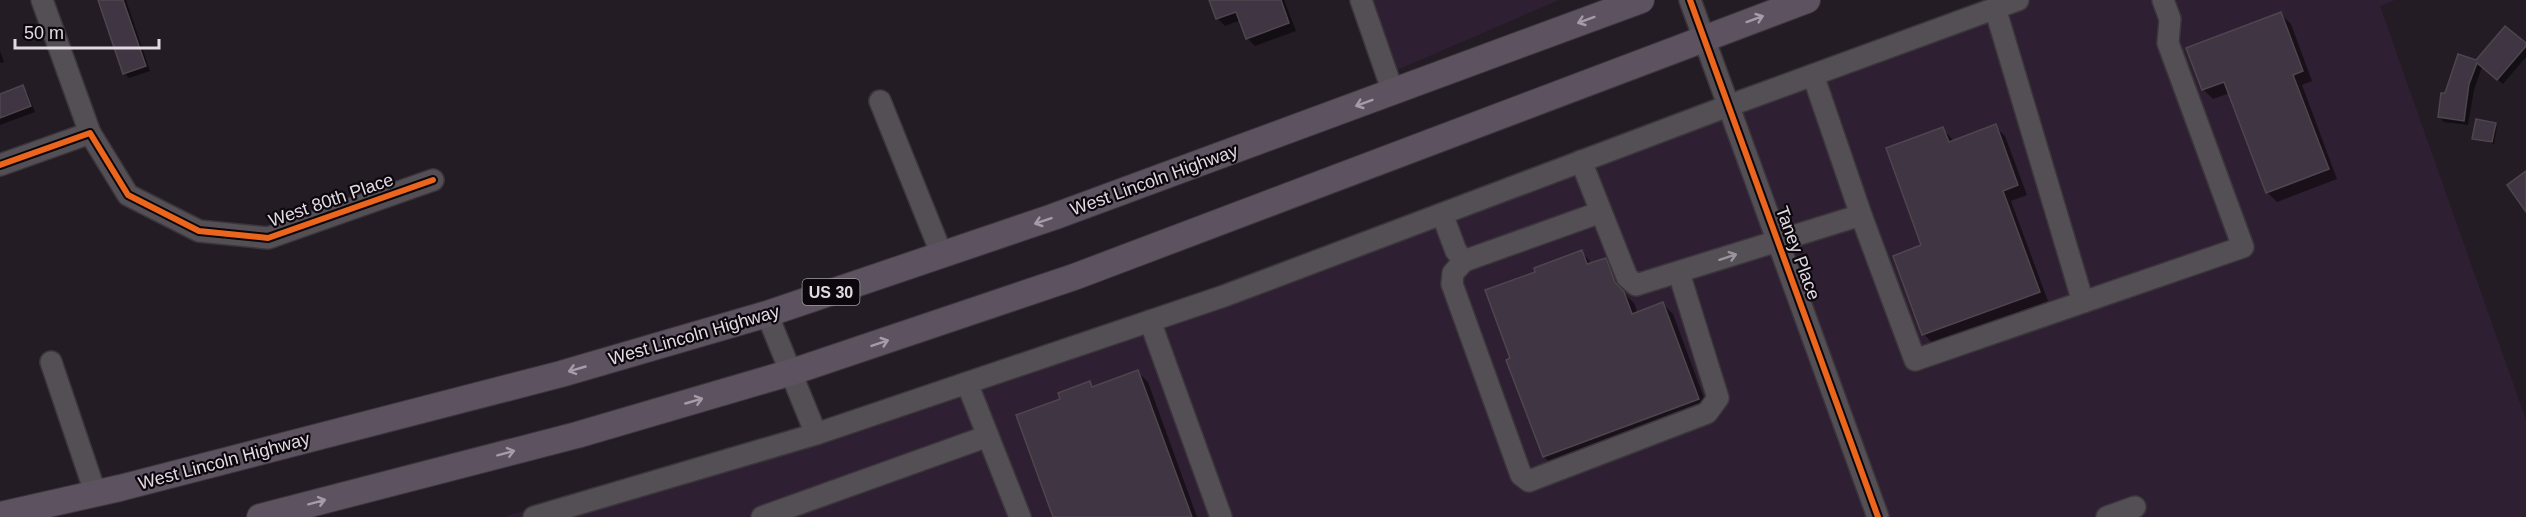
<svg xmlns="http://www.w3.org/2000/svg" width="2526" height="517" viewBox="0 0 2526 517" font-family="Helvetica,sans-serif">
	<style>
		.built { fill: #2f1f32 }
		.shadow { fill: #0007 }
		.building { fill: #403542; stroke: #4d474d; stroke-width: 1.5 }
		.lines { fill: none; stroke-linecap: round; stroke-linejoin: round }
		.minor-casing { stroke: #3b363c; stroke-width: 24 }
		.major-casing { stroke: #3b363c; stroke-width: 28 }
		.minor { stroke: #544f55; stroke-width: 21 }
		.major { stroke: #5d525f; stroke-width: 26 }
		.cycleway-casing { stroke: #0b070c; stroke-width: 10 }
		.cycleway { stroke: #eb651d; stroke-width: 6 }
		.oneway { stroke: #a69ca8 }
		.oneway2 { stroke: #9b949c }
		.labels { text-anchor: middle; stroke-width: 4.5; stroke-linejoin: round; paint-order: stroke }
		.shield { fill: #0b070c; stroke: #a29aa2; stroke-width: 1.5 }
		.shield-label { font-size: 16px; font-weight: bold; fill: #e2d9e3 }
		.street-label { font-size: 18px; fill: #e2d9e3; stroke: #0b070c }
	</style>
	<rect width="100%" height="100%" fill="#231c24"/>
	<!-- built -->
	<g class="built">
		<path d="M1349,0H1559L1376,79Z"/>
		<path d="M2011,0H2395L2380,6L2526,420V517H504L1224,296Z"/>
	</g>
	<!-- shadow -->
	<g class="shadow">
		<path d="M100,0H126L150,71L129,78L124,73Z"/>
		<path d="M1211,0H1284L1296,31L1255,46L1247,38L1241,20L1225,26L1217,18Z"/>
		<path d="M2281,14L2291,24L2312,81L2302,85L2337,179L2277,202L2267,192L2230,93L2213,99L2203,89Z"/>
		<path d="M2526,45V57L2503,84L2482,67L2474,90L2468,125L2444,122L2439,117L2446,95L2476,62Z"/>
		<path d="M0,51L4,62L0,63Z"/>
		<path d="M22,87L27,92L35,112L0,125V95Z"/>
		<path d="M2495,125L2497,127L2494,144L2474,138Z"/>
		<path d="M1995,126L2005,136L2027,195L2011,201L2048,301L1933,344L1924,334L1923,246L1943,129L1954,141Z"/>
		<path d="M1582,252L1592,264L1605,259L1615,269L1625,294L1634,303L1638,314L1663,304L1673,314L1708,409L1554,466L1544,457L1512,359L1537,273Z"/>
		<path d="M1138,372L1148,382L1197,517H1055L1062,400L1090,383L1095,388Z"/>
	</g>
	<!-- building -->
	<g class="building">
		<path d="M98,0H123L146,66L123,74Z"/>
		<path d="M1209,0H1281L1289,23L1246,39L1236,12L1216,19Z"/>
		<path d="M2281,12L2303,71L2293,75L2329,169L2266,193L2224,82L2202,90L2186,48Z"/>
		<path d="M2505,26L2526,43V46L2497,80L2477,63L2469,84L2464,121L2438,117L2441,93H2445L2458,54L2476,60Z"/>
		<path d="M23,85L31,106L0,118V94Z"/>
		<path d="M2476,119L2496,123L2492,142L2472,139Z"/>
		<path d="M1996,124L2018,185L2003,191L2040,292L1922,335L1893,256L1921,245L1886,148L1943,127L1949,142Z"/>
		<path d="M2526,171V212L2507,185Z"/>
		<path d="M1582,250L1587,264L1606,258L1615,282L1624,292L1632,314L1663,302L1699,399L1543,457L1506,360L1510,358L1485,290L1535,272L1534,268Z"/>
		<path d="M1138,370L1192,517H1053L1016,415L1060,399L1058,393L1090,381L1092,387Z"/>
	</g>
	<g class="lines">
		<!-- minor casing -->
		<g class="minor-casing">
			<g id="minor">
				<path d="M42,0L90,133"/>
				<path d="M1361,0L1393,92"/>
				<path d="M1690,0L1878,517"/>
				<path d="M1995,8L2083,302"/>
				<path d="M1813,75L1861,215"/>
				<path d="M880,101L942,255"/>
				<path d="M1581,161L1627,277L1636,285L1861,215L1915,360L2243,247L2168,43L2170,19L2163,0"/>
				<path d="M0,165L90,133L128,195L199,231L268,238L433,180"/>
				<path d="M1442,214L1456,251L1464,261L1601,212"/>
				<path d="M1464,261L1453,273L1452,284L1521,475L1529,481L1707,413L1718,398L1679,273"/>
				<path d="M767,314L816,434"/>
				<path d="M1150,321L1221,517"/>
				<path d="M51,362L95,492"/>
				<path d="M967,383L1020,517"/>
				<path d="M534,517L816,434L1224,296L1728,106L2018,0"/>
				<path d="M762,517L988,436"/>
				<path d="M2107,517L2135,507"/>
			</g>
		</g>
		<!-- major casing -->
		<g class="major-casing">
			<g id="major">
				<path d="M0,515L120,488L561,374L767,314L1053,217L1641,0"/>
				<path d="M260,517L577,435L792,372L1074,277L1807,0"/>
			</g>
		</g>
		<!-- minor -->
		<use href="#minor" class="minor"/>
		<!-- major -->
		<use href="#major" class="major"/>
		<!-- cycleway casing -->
		<g class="cycleway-casing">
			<g id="cycleway">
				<path d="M1690,0L1878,517"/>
				<path d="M0,165L90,133L128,195L199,231L268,238L433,180"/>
			</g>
		</g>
		<!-- cycleway -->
		<use href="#cycleway" class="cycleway"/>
	</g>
	<!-- one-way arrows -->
	<defs><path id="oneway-shaft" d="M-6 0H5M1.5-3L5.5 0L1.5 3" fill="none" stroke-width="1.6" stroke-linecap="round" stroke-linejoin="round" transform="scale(1.5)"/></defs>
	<g class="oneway">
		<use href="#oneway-shaft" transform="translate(1755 19) rotate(-20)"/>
		<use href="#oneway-shaft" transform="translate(1586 20) rotate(160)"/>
		<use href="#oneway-shaft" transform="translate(1364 103) rotate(160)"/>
		<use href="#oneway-shaft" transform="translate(1043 221) rotate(161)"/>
		<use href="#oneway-shaft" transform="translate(880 343) rotate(-19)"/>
		<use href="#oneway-shaft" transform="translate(577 369) rotate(164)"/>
		<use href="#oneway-shaft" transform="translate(694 401) rotate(-16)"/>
		<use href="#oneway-shaft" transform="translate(506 453) rotate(-15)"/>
		<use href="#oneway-shaft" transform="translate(317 502) rotate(-15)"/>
	</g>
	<use class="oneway2" href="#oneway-shaft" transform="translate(1728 257) rotate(-18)"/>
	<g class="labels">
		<!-- shield labels -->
		<rect class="shield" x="802.5" y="279" width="57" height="26" rx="4.5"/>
		<g class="shield-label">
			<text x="831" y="298">US 30</text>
		</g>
		<!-- street labels -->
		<g class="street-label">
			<text transform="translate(1154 180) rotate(-20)" y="6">West Lincoln Highway</text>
			<text transform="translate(331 200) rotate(-19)" y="6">West 80th Place</text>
			<text transform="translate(1798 253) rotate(70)" y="6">Taney Place</text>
			<text transform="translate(694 335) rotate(-16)" y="6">West Lincoln Highway</text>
			<text transform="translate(224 461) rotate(-15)" y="6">West Lincoln Highway</text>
		</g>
	</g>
	<!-- scale -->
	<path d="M15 39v9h144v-9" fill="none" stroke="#e2d9e3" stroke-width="3"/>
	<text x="24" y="39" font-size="18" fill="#e2d9e3" stroke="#0b070c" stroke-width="4.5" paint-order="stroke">50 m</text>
</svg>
